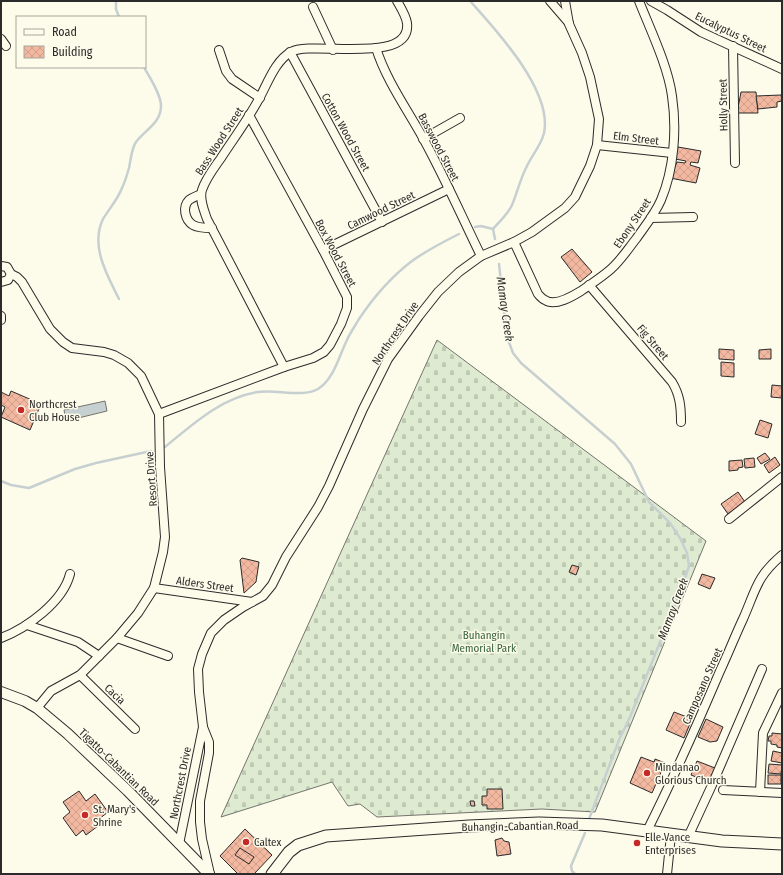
<svg xmlns="http://www.w3.org/2000/svg" width="783" height="875" viewBox="0 0 783 875" font-family="'Fira Sans Condensed',sans-serif">
	<style>
		.cemetery { fill: url(#cemetery-stones); stroke: #74746e }
		.water { fill: #c7d0d0; stroke: #74746e }
		.lines { fill: none; stroke-linecap: round; stroke-linejoin: round }
		.stream { stroke: #c7d0d0; stroke-width: 2.5 }
		.building { fill: url(#building-cross-hatch); stroke: #2b2b2b }
		.minor-casing { stroke: #2b2b2b; stroke-width: 10 }
		.tertiary-casing { stroke: #2b2b2b; stroke-width: 12 }
		.secondary-casing { stroke: #2b2b2b; stroke-width: 13 }
		.minor { stroke: #fdfbea; stroke-width: 8 }
		.tertiary { stroke: #fdfbea; stroke-width: 10 }
		.secondary { stroke: #fdfbea; stroke-width: 11 }
		.poi-dot { fill: #c62828; stroke: #fdfbea; stroke-width: 1.5 }
		.labels { text-anchor: middle; stroke-width: 3; stroke-linejoin: round; paint-order: stroke }
		.street-label { font-size: 11px; fill: #2b2b2b; stroke: #fdfbea }
		.poi-label { font-size: 11px; fill: #2b2b2b; stroke: #fdfbea; text-anchor: start }
		.park-label { font-size: 11px; fill: #34623c; stroke: #fdfbea }
		.water-label { font-size: 12px; font-style: italic; fill: #2b2b2b; stroke: #fdfbea }
	</style>
	<defs>
		<pattern id="cemetery-stones" width="16" height="16" patternUnits="userSpaceOnUse"><rect width="16" height="16" fill="#deebd1"/><path d="M2 7V4a2 2 0 0 1 4 0v3zM10 15v-3a2 2 0 0 1 4 0v3z" fill="#bfcab4"/></pattern>
		<pattern id="building-cross-hatch" width="8" height="8" patternUnits="userSpaceOnUse"><rect width="8" height="8" fill="#f2b8a0"/><path d="M0 0l8 8M0 8l8-8" fill="none" stroke="#d09e8a"/></pattern>
	</defs>
	<rect width="100%" height="100%" fill="#fdfbea"/>
	<!-- cemetery -->
	<path class="cemetery" d="M437,340L706,541L595,812L542,809L377,817L360,804L348,806L332,782L221,817Z"/>
	<!-- water -->
	<path class="water" d="M105,401L107,411L66,421L64,410Z"/>
	<g class="lines">
		<!-- stream -->
		<g class="stream">
			<path d="M116,1V9L119,17"/>
			<path d="M470,1C496,30 553,91 544,133C541,146 531,156 526,168C520,180 517,193 512,205C508,214 500,221 493,229"/>
			<path d="M475,227L481,226L493,229"/>
			<path d="M493,229L495,239"/>
			<path d="M499,264L507,337L513,353L521,363L615,444L631,464L649,502L670,523L680,538L687,553L689,566L682,587L630,717L619,740L589,819"/>
			<path d="M119,299C107,275 90,246 103,219C109,209 118,199 122,188C125,182 127,175 129,168C131,159 131,150 136,142C145,130 161,123 161,106C161,94 149,77 144,67"/>
			<path d="M165,447C193,424 221,398 258,392C276,389 302,398 318,389C334,379 339,356 347,340C350,333 355,326 359,319C373,298 391,277 412,261C427,250 443,242 459,234"/>
			<path d="M1,481L11,485L29,488L75,469L96,463L151,451"/>
			<path d="M575,874L572,871L571,866L585,833"/>
		</g>
	</g>
	<!-- building -->
	<g class="building">
		<path d="M741,92H756L758,113H737Z"/>
		<path d="M781,95L782,101L777,102V107L758,109L756,96Z"/>
		<path d="M678,147L701,151L698,163L691,162L690,165L700,168L696,183L670,178L677,162L685,163L686,161L675,159Z"/>
		<path d="M572,249L592,272L580,282L561,257Z"/>
		<path d="M719,349L734,350V360L719,359Z"/>
		<path d="M771,349V359H759V350Z"/>
		<path d="M721,362L734,363V377L721,376Z"/>
		<path d="M772,385L782,386V398L771,397Z"/>
		<path d="M11,391L41,404L30,430L1,417L5,407L1,405V392L9,396Z"/>
		<path d="M760,420L772,424L768,438L755,434Z"/>
		<path d="M765,453L770,459L761,464L757,458Z"/>
		<path d="M775,457L780,465L769,473L764,465Z"/>
		<path d="M754,458L755,467L745,468L744,459Z"/>
		<path d="M742,460L743,467L738,468V470L729,471V461Z"/>
		<path d="M738,492L745,502L728,514L721,504Z"/>
		<path d="M242,558L259,562L256,582L244,593L240,560Z"/>
		<path d="M572,565L579,567L576,575L569,572Z"/>
		<path d="M702,574L715,578L710,589L698,584Z"/>
		<path d="M674,712L692,719L684,738L666,730Z"/>
		<path d="M706,719L723,727L717,741L710,742L698,737Z"/>
		<path d="M772,733L782,734V748L777,747V745L771,744V741H768L769,736H772Z"/>
		<path d="M773,751L782,753V763L771,761Z"/>
		<path d="M641,757L654,762L655,759L665,763L652,793L630,783Z"/>
		<path d="M697,761L715,768L709,782L691,775Z"/>
		<path d="M769,764L782,765L781,774L768,773Z"/>
		<rect x="768" y="775" width="13" height="9"/>
		<path d="M487,789H502L503,809H487V805H482V796H487Z"/>
		<path d="M79,791L86,801L95,794L108,812L99,819L102,823L86,835L83,830L76,836L63,818L70,812L63,802Z"/>
		<path d="M470,801H474L475,806H471Z"/>
		<path d="M245,829L272,855L254,874H238L220,856Z"/>
		<path d="M502,838L504,841L509,842L511,854L497,856L495,840Z"/>
		<path d="M240,848L254,857L249,864L235,855Z"/>
	</g>
	<g class="lines">
		<!-- minor casing -->
		<g class="minor-casing">
			<g id="minor">
				<path d="M550,1L569,23"/>
				<path d="M651,1L667,10L701,32L782,69"/>
				<path d="M313,7L333,50"/>
				<path d="M1,39L6,46"/>
				<path d="M733,46L735,163"/>
				<path d="M376,48C386,80 407,109 423,138C444,176 462,217 481,256"/>
				<path d="M219,50L226,71L232,79L260,98"/>
				<path d="M290,52L382,222"/>
				<path d="M423,139L460,118"/>
				<path d="M597,145L672,153"/>
				<path d="M201,194C197,196 193,197 189,200C182,207 185,220 193,225C198,228 206,228 212,228"/>
				<path d="M651,218L693,217"/>
				<path d="M514,242L538,294C540,296 542,299 545,300C555,307 573,296 581,291C591,284 602,277 611,269C621,260 628,249 636,239C645,226 655,214 661,200C674,169 677,130 672,96C668,66 650,29 639,1"/>
				<path d="M323,250L449,189"/>
				<path d="M1,266L7,267L11,274L8,280L1,282"/>
				<path d="M11,274L17,277L22,282L50,329L63,342L72,348L104,352L114,355L128,363L141,376L159,414L160,467L165,537L163,552L154,588L138,613L117,638L80,675L51,691L37,708"/>
				<path d="M589,285L672,382C680,395 681,407 681,422"/>
				<path d="M1,316V320"/>
				<path d="M284,367L207,219C204,210 199,199 202,190C206,178 214,168 221,158C234,138 249,118 260,97C268,82 276,60 291,52C312,40 412,66 407,23C406,16 401,8 397,1"/>
				<path d="M159,414L284,367L313,358L324,352L330,345L341,324L347,308V297L323,250L249,115"/>
				<path d="M729,519L782,477"/>
				<path d="M154,588L252,602"/>
				<path d="M27,625L78,642L99,656"/>
				<path d="M1,638C27,628 63,602 70,574"/>
				<path d="M117,638L168,656"/>
				<path d="M80,675L135,729"/>
				<path d="M723,790L782,793"/>
				<path d="M760,792L763,733L782,693"/>
				<path d="M647,831C673,779 697,725 720,671C728,654 735,636 743,619C756,590 756,577 782,555"/>
				<path d="M688,837L712,785L762,669"/>
				<path d="M179,844L203,727"/>
				<path d="M210,874L202,839L200,822V801L209,753V742L203,727L199,692L198,669L202,654L211,633L224,620L243,607L263,596L272,585L286,557L318,507L329,486L363,409L388,359L419,316L438,292L459,272L481,256L514,242L532,232L565,208L575,197L590,166L597,145L599,119L590,77L582,53L569,24L565,1"/>
				<path d="M667,874L671,835"/>
			</g>
		</g>
		<!-- tertiary casing -->
		<g class="tertiary-casing">
			<path id="tertiary" d="M1,692L25,701L37,708L68,734L128,791L209,874"/>
		</g>
		<!-- secondary casing -->
		<g class="secondary-casing">
			<path id="secondary" d="M272,874L289,852L298,845L326,836L469,826L539,823L602,825L722,841L782,844"/>
		</g>
		<!-- minor -->
		<use href="#minor" class="minor"/>
		<!-- tertiary -->
		<use href="#tertiary" class="tertiary"/>
		<!-- secondary -->
		<use href="#secondary" class="secondary"/>
	</g>
	<!-- markers -->
	<g class="poi-dot">
		<circle cx="21" cy="410" r="4"/>
		<circle cx="647" cy="773" r="4"/>
		<circle cx="85" cy="815" r="4"/>
		<circle cx="246" cy="842" r="4"/>
		<circle cx="637" cy="843" r="4"/>
	</g>
	<g class="labels">
		<!-- street labels -->
		<g class="street-label">
			<text transform="translate(731 32) rotate(26)" y="4">Eucalyptus Street</text>
			<text transform="translate(723 105) rotate(-91)" y="4">Holly Street</text>
			<text transform="translate(346 132) rotate(61)" y="4">Cotton Wood Street</text>
			<text transform="translate(636 138) rotate(7)" y="4">Elm Street</text>
			<text transform="translate(219 141) rotate(-57)" y="4">Bass Wood Street</text>
			<text transform="translate(439 147) rotate(62)" y="4">Basswood Street</text>
			<text transform="translate(381 210) rotate(-26)" y="4">Camwood Street</text>
			<text transform="translate(632 223) rotate(-56)" y="4">Ebony Street</text>
			<text transform="translate(336 253) rotate(62)" y="4">Box Wood Street</text>
			<text transform="translate(395 333) rotate(-56)" y="4">Northcrest Drive</text>
			<text transform="translate(653 342) rotate(50)" y="4">Fig Street</text>
			<text transform="translate(151 479) rotate(-94)" y="4">Resort Drive</text>
			<text transform="translate(205 584) rotate(8)" y="4">Alders Street</text>
			<text transform="translate(702 686) rotate(-66)" y="4">Camposano Street</text>
			<text transform="translate(115 694) rotate(44)" y="4">Cacia</text>
			<text transform="translate(119 767) rotate(44)" y="4">Tigatto-Cabantian Road</text>
			<text transform="translate(180 783) rotate(-79)" y="4">Northcrest Drive</text>
			<text transform="translate(520 826) rotate(-1)" y="4">Buhangin-Cabantian Road</text>
		</g>
		<!-- poi labels -->
		<g class="poi-label">
			<text x="29" y="408">Northcrest<tspan x="29" dy="13">Club House</tspan></text>
			<text x="655" y="771">Mindanao<tspan x="655" dy="13">Glorious Church</tspan></text>
			<text x="93" y="813">St. Mary's<tspan x="93" dy="13">Shrine</tspan></text>
			<text x="645" y="841">Elle Vance<tspan x="645" dy="13">Enterprises</tspan></text>
			<text x="254" y="846">Caltex</text>
		</g>
		<!-- park labels -->
		<g class="park-label">
			<text x="484" y="639">Buhangin<tspan x="484" dy="13">Memorial Park</tspan></text>
		</g>
		<!-- water labels -->
		<g class="water-label">
			<text transform="translate(505 309) rotate(82)" y="4">Mamay Creek</text>
			<text transform="translate(673 609) rotate(-69)" y="4">Mamay Creek</text>
		</g>
	</g>
	<!-- border -->
	<rect width="783" height="875" fill="none" stroke="#2b2b2b" stroke-width="4"/>
	<!-- legend -->
	<rect x="16" y="16" width="130" height="52" fill="#fdfbea" stroke="#a9a89e"/>
	<rect x="24" y="29" width="20" height="6" fill="#fdfbea" stroke="#a9a89e"/>
	<text x="52" y="36" font-size="12" fill="#2b2b2b">Road</text>
	<rect x="24" y="46" width="20" height="12" fill="url(#building-cross-hatch)" stroke="#a9a89e"/>
	<text x="52" y="56" font-size="12" fill="#2b2b2b">Building</text>
</svg>
